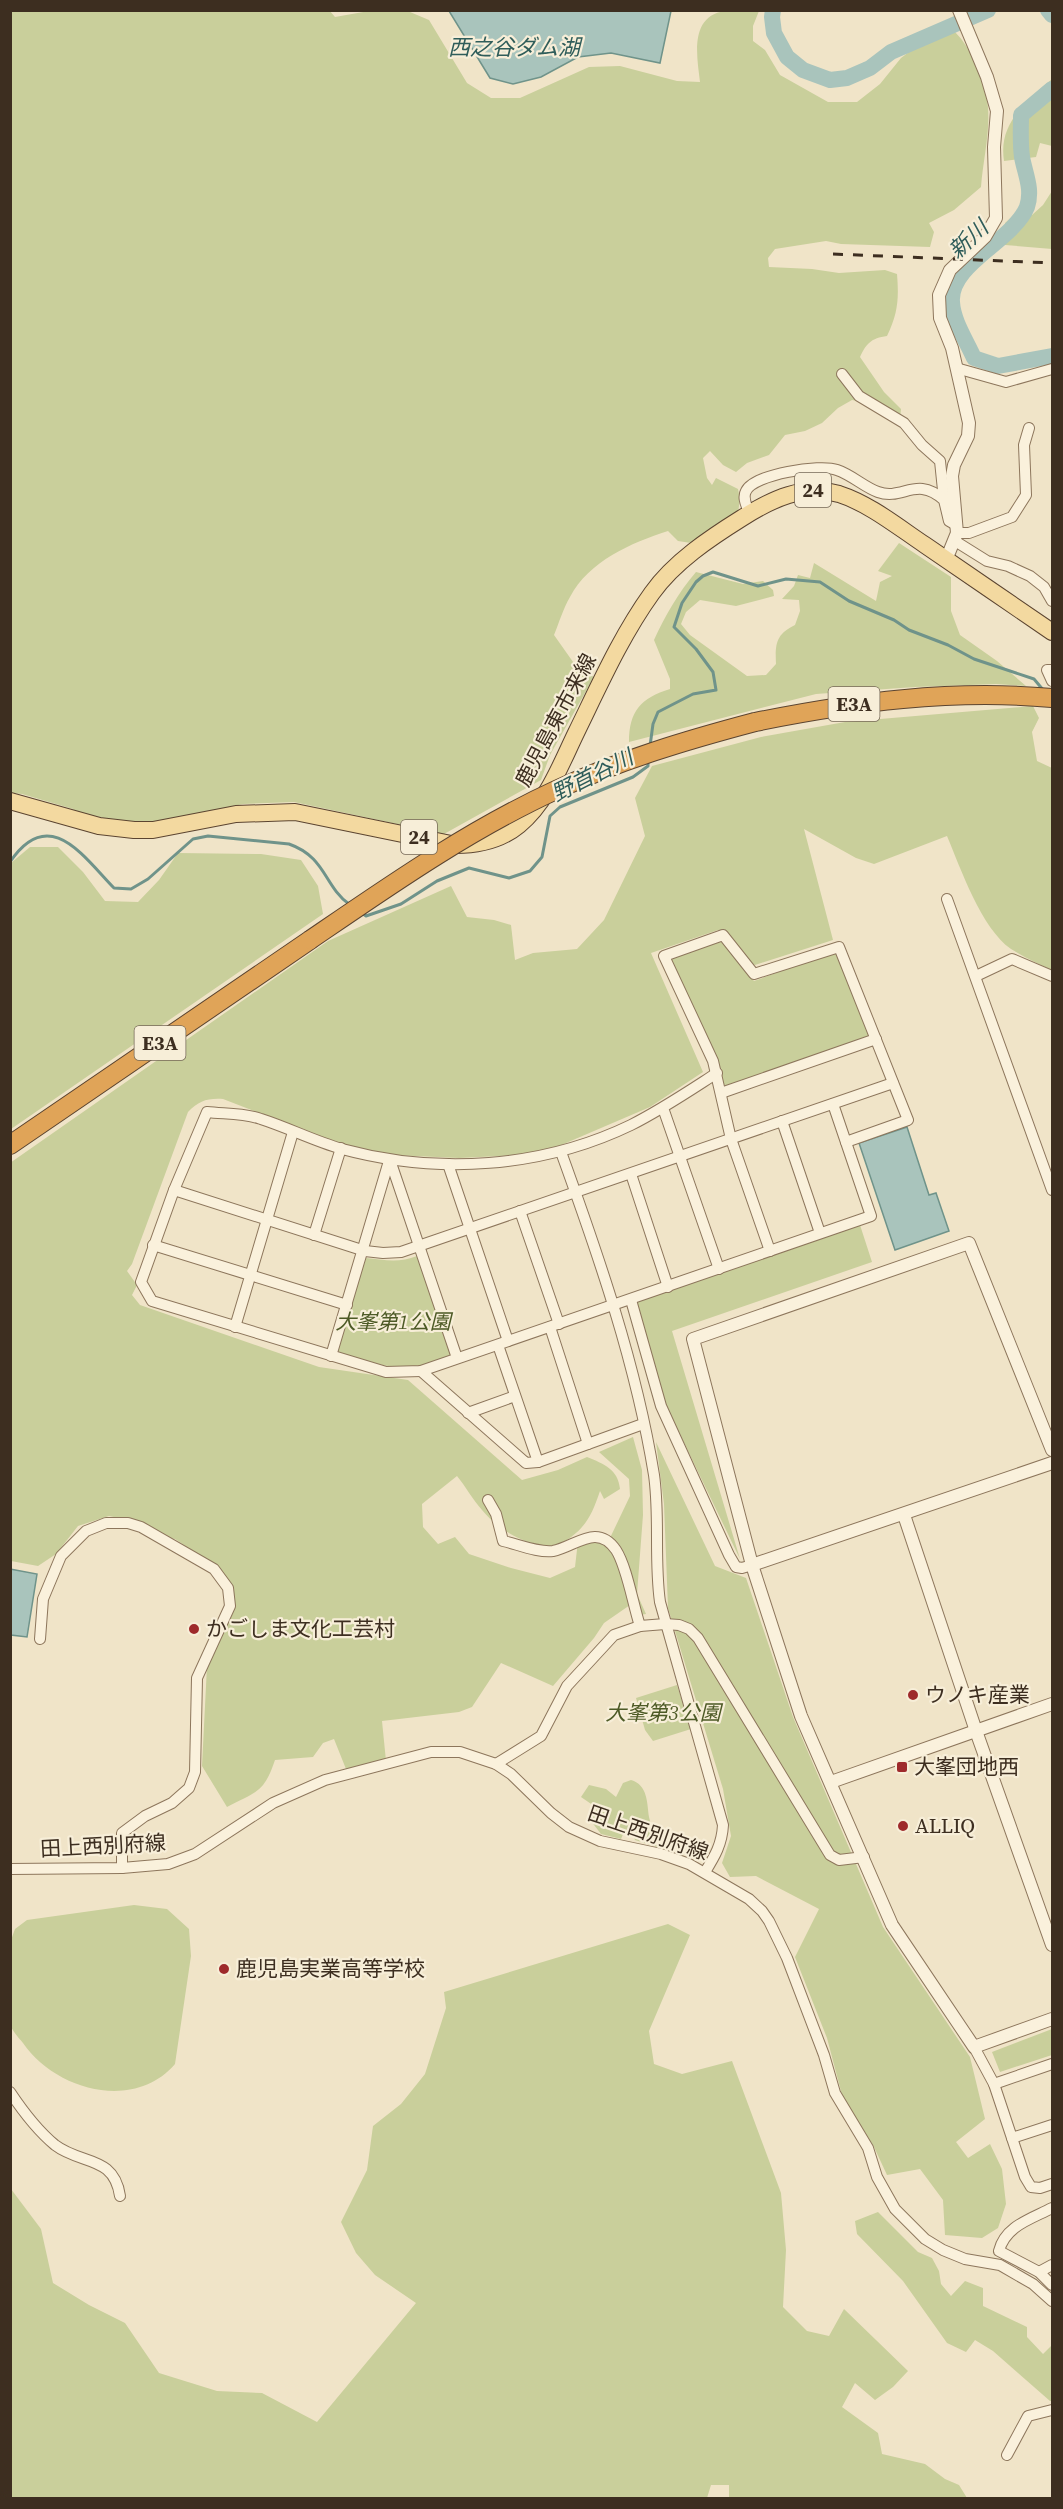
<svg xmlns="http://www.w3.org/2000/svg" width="1063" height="2509" viewBox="0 0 1063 2509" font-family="'Source Serif 4','Noto Sans JP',serif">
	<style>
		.green { fill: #c9cf9b }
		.water { fill: #a9c4bc; stroke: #6f938a; stroke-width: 1.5 }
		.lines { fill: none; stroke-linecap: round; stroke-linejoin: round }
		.stream { stroke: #6f938a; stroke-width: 3 }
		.river { stroke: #a9c4bc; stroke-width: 16 }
		.minor-casing { stroke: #8d765c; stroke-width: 12 }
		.tertiary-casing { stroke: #8d765c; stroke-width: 14 }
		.primary-casing { stroke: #5b4430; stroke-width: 18 }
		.motorway-casing { stroke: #5b4430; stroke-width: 20 }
		.minor { stroke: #faf1dc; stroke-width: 10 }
		.tertiary { stroke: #faf1dc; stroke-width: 12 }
		.primary { stroke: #f3d9a0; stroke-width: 16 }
		.motorway { stroke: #e0a458; stroke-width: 18 }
		.rail { stroke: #3d2e20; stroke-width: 3; stroke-dasharray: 10 10; stroke-linecap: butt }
		.motorway-bridge-casing { stroke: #5b4430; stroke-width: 20; stroke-linecap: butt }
		.motorway-bridge { stroke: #e0a458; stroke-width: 18 }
		.poi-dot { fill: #9e2a2b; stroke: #f7eed8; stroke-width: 2 }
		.labels { text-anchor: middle; stroke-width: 4.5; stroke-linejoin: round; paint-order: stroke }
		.shield { fill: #f7eed8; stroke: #756857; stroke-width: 1.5 }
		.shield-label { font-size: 20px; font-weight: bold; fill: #3d2e20 }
		.street-label { font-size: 21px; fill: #3d2e20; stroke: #f7eed8 }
		.park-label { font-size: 21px; font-style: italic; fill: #4d5a26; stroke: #f7eed8 }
		.poi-label { font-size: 21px; fill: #3d2e20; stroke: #f7eed8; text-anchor: start }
		.water-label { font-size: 22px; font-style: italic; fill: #2f5d5a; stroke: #f7eed8 }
	</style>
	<rect width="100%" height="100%" fill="#f0e4c8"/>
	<!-- green -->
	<g class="green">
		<path d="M329,10L335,17L369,11L397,10L410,12L429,20L467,83L491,98H520L589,67L620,66L677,81L700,82C697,57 689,16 725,11C736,9 748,11 759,11L753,26V41L765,50L780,75L828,102H857L880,84L901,58L921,43L955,32C972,49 987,83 988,108C990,133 983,161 981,187L954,210L929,223L934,232L930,247L841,244L826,241L775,249L768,258L769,267L812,269L839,273L885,270L897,274C899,299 898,313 887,336C871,338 866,344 860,357L884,392L901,409L900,419L873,404L852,400L838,408L822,423L805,431L785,435L769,455L747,463L736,472L723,465L710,451L703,458L707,478L712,485L716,478L738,489L740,499L738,513L691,543L678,541L668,531C631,543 589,561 570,597C563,609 559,623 554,635L578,669L594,677L550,755L541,780L444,834L294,802L243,804L164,821L122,822L76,812L73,809L22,794L11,793L10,11Z"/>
		<path d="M1052,79V149V146L1040,143L1036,157L1004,161C998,123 1026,102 1052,79Z"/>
		<path d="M1052,191V249L1005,245V223L1015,214L1032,215L1043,205Z"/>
		<path d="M899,543L951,577V611L960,635L997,661L1026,686L996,684L915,687L816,694L629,742C629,711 641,698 670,689V679L654,640C665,616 678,593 696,572L743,584L763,581L773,590L774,596L736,606L700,600L686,612L681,624L690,635L747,676L766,675L776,664C775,644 776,634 795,625L800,611L799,600L782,599L794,586L798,575L810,578L814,563L876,601L880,582L892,576L878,571Z"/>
		<path d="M1033,706L1039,718L1032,732L1037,761L1052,768V970C1038,964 1024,957 1011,949C981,928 961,869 947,836L874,864L856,858L804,829L833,940L755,965C739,960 733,940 718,930L651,953L703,1072L650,1107L559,1146L522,1155L459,1158L392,1155L334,1142L223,1099C207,1098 199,1101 188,1112L132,1264L127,1271L137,1285L132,1295L140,1305L319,1367L408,1380L522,1480L558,1470L587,1457C604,1464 618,1469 620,1489L604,1499L600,1491C589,1524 581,1533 550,1550C523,1541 501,1533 482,1510C473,1500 466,1487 457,1476L422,1504L423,1527L438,1544L455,1537L469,1554L511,1568L550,1578L575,1567L578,1541L610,1538L630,1496L629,1479L599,1452L633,1437L642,1470L643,1515L637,1594L646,1614L640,1615L630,1605L604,1623L594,1638L553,1686L501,1663L472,1707L459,1712L382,1721L386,1761L346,1769L334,1739L323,1743L313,1757L275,1760C264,1793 256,1792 227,1807L202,1766L207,1666L233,1613L231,1587L211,1563L175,1539L154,1536L142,1523L109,1516L78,1526L56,1554L38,1566L11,1561L10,1163L328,941L451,886L467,917L494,920L511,925L515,960L533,953L577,949L604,920L645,836L635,798L652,766L761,737L845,722Z"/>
		<path d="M30,847H58L83,872L105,901L138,902L159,880L178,853L261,854L301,860L318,886L323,914L11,1129V863Z"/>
		<path d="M717,941L723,943L754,981L834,952L838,953L870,1034L869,1037L727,1086L723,1084L671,962L673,957Z"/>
		<path d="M860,1225L872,1262L672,1331L740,1559L661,1395L637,1304L639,1300Z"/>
		<path d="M417,1256L451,1353L449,1358C401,1373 387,1367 340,1354L337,1349L366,1258C384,1260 400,1263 417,1256Z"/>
		<path d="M656,1442L715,1566L746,1578L793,1717L883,1927L970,2057L985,2119L956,2142L968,2158L990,2144L1002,2169L1006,2204L998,2228L982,2238L945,2235L943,2200L920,2169L887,2175L874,2147L842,2095L827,2038L795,1957L819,1909L756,1876L730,1877L722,1863L731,1836L723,1789L668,1608L664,1504Z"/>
		<path d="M677,1685L691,1729L653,1741L645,1730L636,1698Z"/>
		<path d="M631,1780C648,1785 647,1803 649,1817C651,1827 655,1837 657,1847L635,1840L631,1831L624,1832L621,1839L601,1834L591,1821L597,1808L581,1797L589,1785L606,1789L616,1797L623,1783Z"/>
		<path d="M134,1905L167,1909L189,1929L191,1956L175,2064C134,2112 55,2090 23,2043C19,2038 12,2031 10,2024C9,2017 10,2008 10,2001C10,1981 10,1960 11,1940L15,1929L27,1920Z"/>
		<path d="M668,1924L690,1935L649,2031L654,2064L682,2074L732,2061L781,2193L786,2250L783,2307L807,2331L829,2336L844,2309L908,2371L893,2387L875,2400L855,2383L842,2407L878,2433L882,2454L925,2464L945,2479L959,2485L967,2498H729V2485H711L707,2498H11V2189L41,2229L53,2283L89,2305L125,2323L159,2373L217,2391L262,2393L317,2422L416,2303L375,2275L356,2253L341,2222L367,2170L373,2126L401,2104L425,2074L446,2008L444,1992Z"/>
		<path d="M1052,2029V2055L1000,2072L992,2052Z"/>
		<path d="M878,2212L918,2252L932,2258L939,2271L941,2284L951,2296L965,2281L983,2288V2306L1027,2327V2337L1043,2354L1052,2345V2401H1050L993,2351L975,2340L966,2352L947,2343L903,2281L857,2234L855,2221Z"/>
	</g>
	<!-- water -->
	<g class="water">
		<path d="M449,11H671L660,63L611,53L578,57L541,77L513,84L490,78Z"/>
		<path d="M907,1127L929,1195L936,1193L949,1231L895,1250L859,1143Z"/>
		<path d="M10,1569L37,1574L27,1637L11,1635Z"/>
	</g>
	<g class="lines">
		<!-- stream -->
		<g class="stream">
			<path d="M650,746L653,724L658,712L693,694L716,690L713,672L696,649L674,627L682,603L696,582L703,576L713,572L758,586L786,579L820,582L849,601L894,620L909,630L948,645L974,659L1034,679L1044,691"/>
			<path d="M10,862C49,804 83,856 114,888L131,889L148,879L193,839L208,836L289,844C326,857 324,886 349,904"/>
			<path d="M362,913L366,916L401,904L437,881L469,868L509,878L530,871L542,857L550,816L560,807L633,777L648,766V761"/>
		</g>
		<!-- river -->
		<g class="river">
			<path d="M773,10L772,17L774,33L787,57L803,70L830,80L847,78L870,68L891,52L988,10"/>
			<path d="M1048,10L1052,15"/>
			<path d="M1052,89L1021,115C1021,129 1020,143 1022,157C1025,174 1033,189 1027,207C1013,241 949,264 952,302C953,321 966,340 974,358L998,366L1052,356"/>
		</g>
		<!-- minor casing -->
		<g class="minor-casing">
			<g id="minor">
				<path d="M956,368L1006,382L1052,369"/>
				<path d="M842,374L859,396L904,423L922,445L940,461L944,500"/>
				<path d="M749,513C747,506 742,498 746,491C754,474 820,464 837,470C852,475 864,487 878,492C903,501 916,475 944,500L949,521L956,525"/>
				<path d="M957,533H969L1012,517L1026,495L1024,445L1029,428"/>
				<path d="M955,541L987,561L1008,566L1030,576L1044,587L1052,601"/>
				<path d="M1052,670H1047L1052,681"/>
				<path d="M947,899L1052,1190"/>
				<path d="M976,976L1012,959L1052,976"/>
				<path d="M717,1073C689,1091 661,1110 631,1125C542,1168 438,1175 342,1149C314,1141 289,1128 261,1119C245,1113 224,1114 207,1112L174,1190L141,1282L152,1301L386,1372L421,1371L871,1216L833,1104"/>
				<path d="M721,1093L876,1039"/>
				<path d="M663,1108L719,1269"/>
				<path d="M782,1121L820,1233"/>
				<path d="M561,1152C599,1257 636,1364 654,1475C660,1517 654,1560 660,1602L723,1825C722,1844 715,1856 705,1872"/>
				<path d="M390,1160L457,1358"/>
				<path d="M448,1164L508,1341"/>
				<path d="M631,1174L668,1287"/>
				<path d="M174,1190L365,1251L383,1253L401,1252L893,1083"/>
				<path d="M520,1211L559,1324"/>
				<path d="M314,1235L341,1148"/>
				<path d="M153,1245L347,1305"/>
				<path d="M770,1251L731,1139L713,1061L664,956L723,935L754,974L839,947L908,1120L846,1142"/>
				<path d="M631,1300L661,1406L729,1555L736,1567L742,1568L752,1565"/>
				<path d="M235,1327L293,1132"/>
				<path d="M550,1327L588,1444"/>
				<path d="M498,1345L538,1462"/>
				<path d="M331,1356L389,1161"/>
				<path d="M421,1371L526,1463L538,1462L643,1424"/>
				<path d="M468,1413L515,1396"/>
				<path d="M488,1500L496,1514L503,1541C517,1544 538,1553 553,1551C575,1547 597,1522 616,1550C627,1567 633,1605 640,1626"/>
				<path d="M40,1639L43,1599L61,1556L86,1531L106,1523H128L141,1527L214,1569L228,1588L230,1606L197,1678L195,1772L189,1788L172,1803L145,1816L122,1833V1868"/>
				<path d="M496,1764L541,1736L567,1686L614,1635L640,1626L665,1624L679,1625L689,1629L698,1638L830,1855L839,1860L864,1857"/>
				<path d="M10,1869L122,1868L168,1864L195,1854L273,1803L325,1780L431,1752H460L496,1764L511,1774L551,1813L569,1827L600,1841L661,1854L689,1864L749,1899L762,1911L769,1921L787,1958L824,2055L835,2093L868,2148L877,2177L895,2209L925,2239L943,2250L965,2259L1000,2265L1033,2284L1052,2301"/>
				<path d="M974,2047L994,2084L1025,2177L1031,2187L1040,2188L1052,2184"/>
				<path d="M994,2084L1052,2064"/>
				<path d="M10,2092C22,2110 38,2131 55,2145C81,2165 114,2155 120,2196"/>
				<path d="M1012,2138L1052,2125"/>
				<path d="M1052,2208C1031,2219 1005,2226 999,2251L1039,2272L1052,2285"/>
				<path d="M1039,2272L1052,2265"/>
				<path d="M1007,2455L1028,2416L1052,2410"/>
			</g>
		</g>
		<!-- tertiary casing -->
		<g class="tertiary-casing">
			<g id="tertiary">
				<path d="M946,560L957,533L952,476L954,465L968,436L969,423L952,348L940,318L939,295L950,270L985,237L996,218L994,147L997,111L987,77L959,10"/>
				<path d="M1052,1450L969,1243L693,1339L752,1565L801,1716L892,1925L974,2047L1052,2019"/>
				<path d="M904,1515L976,1731L1052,1945"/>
				<path d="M752,1565L1052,1463"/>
				<path d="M831,1782L1052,1704"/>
			</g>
		</g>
		<!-- primary casing -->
		<g class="primary-casing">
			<path id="primary" d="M10,801L99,826L134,830H153L236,814L295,812L456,845C479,845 501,840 519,825C547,802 561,764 576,733C599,686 621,636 652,593C674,562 710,538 742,518C772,499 803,484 839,494C870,504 898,527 925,545C967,574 1010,603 1052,632"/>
		</g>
		<!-- motorway casing -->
		<g class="motorway-casing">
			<g id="motorway">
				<path d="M755,722C854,702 951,689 1052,698"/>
				<path d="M10,1145L310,940"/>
			</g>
		</g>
		<!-- minor -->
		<use href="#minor" class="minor"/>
		<!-- tertiary -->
		<use href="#tertiary" class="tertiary"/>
		<!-- primary -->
		<use href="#primary" class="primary"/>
		<!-- motorway -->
		<use href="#motorway" class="motorway"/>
		<!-- rail -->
		<path class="rail" d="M833,254L1052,263"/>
		<!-- motorway-bridge casing -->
		<g class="motorway-bridge-casing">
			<path id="motorway-bridge" d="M310,940C389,886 469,830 556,790C620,760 687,740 755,722"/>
		</g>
		<!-- motorway-bridge -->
		<use href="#motorway-bridge" class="motorway-bridge"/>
	</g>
	<!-- markers -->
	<g class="poi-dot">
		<circle cx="194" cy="1629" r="6"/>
		<circle cx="913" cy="1695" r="6"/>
		<rect x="896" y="1761" width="12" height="12" rx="3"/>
		<circle cx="903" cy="1826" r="6"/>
		<circle cx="224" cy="1969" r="6"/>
	</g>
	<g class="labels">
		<!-- shield labels -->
		<g class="shield">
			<rect x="795" y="473" width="36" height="34" rx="4.5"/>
			<rect x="828.5" y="687" width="51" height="34" rx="4.5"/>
			<rect x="401" y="820" width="36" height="34" rx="4.5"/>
			<rect x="134.5" y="1026" width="51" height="34" rx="4.5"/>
		</g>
		<g class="shield-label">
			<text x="813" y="497">24</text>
			<text x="854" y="711">E3A</text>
			<text x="419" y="844">24</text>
			<text x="160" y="1050">E3A</text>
		</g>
		<!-- street labels -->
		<g class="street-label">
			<text transform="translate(556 720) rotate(-62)" y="7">鹿児島東市来線</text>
			<text transform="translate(648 1833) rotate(19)" y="7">田上西別府線</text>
			<text transform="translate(103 1846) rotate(-3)" y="7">田上西別府線</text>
		</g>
		<!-- park labels -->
		<g class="park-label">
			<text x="393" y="1329">大峯第1公園</text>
			<text x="663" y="1720">大峯第3公園</text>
		</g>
		<!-- poi labels -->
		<g class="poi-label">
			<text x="206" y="1636">かごしま文化工芸村</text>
			<text x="925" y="1702">ウノキ産業</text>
			<text x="914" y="1774">大峯団地西</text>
			<text x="915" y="1833">ALLIQ</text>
			<text x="236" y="1976">鹿児島実業高等学校</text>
		</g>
		<!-- water labels -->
		<g class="water-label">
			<text x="514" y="55">西之谷ダム湖</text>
			<text transform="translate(968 239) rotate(-43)" y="8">新川</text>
			<text transform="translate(592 775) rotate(-27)" y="8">野首谷川</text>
		</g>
	</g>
	<!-- border -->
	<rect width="1063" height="2509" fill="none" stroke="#3d2e20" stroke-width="24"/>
</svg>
